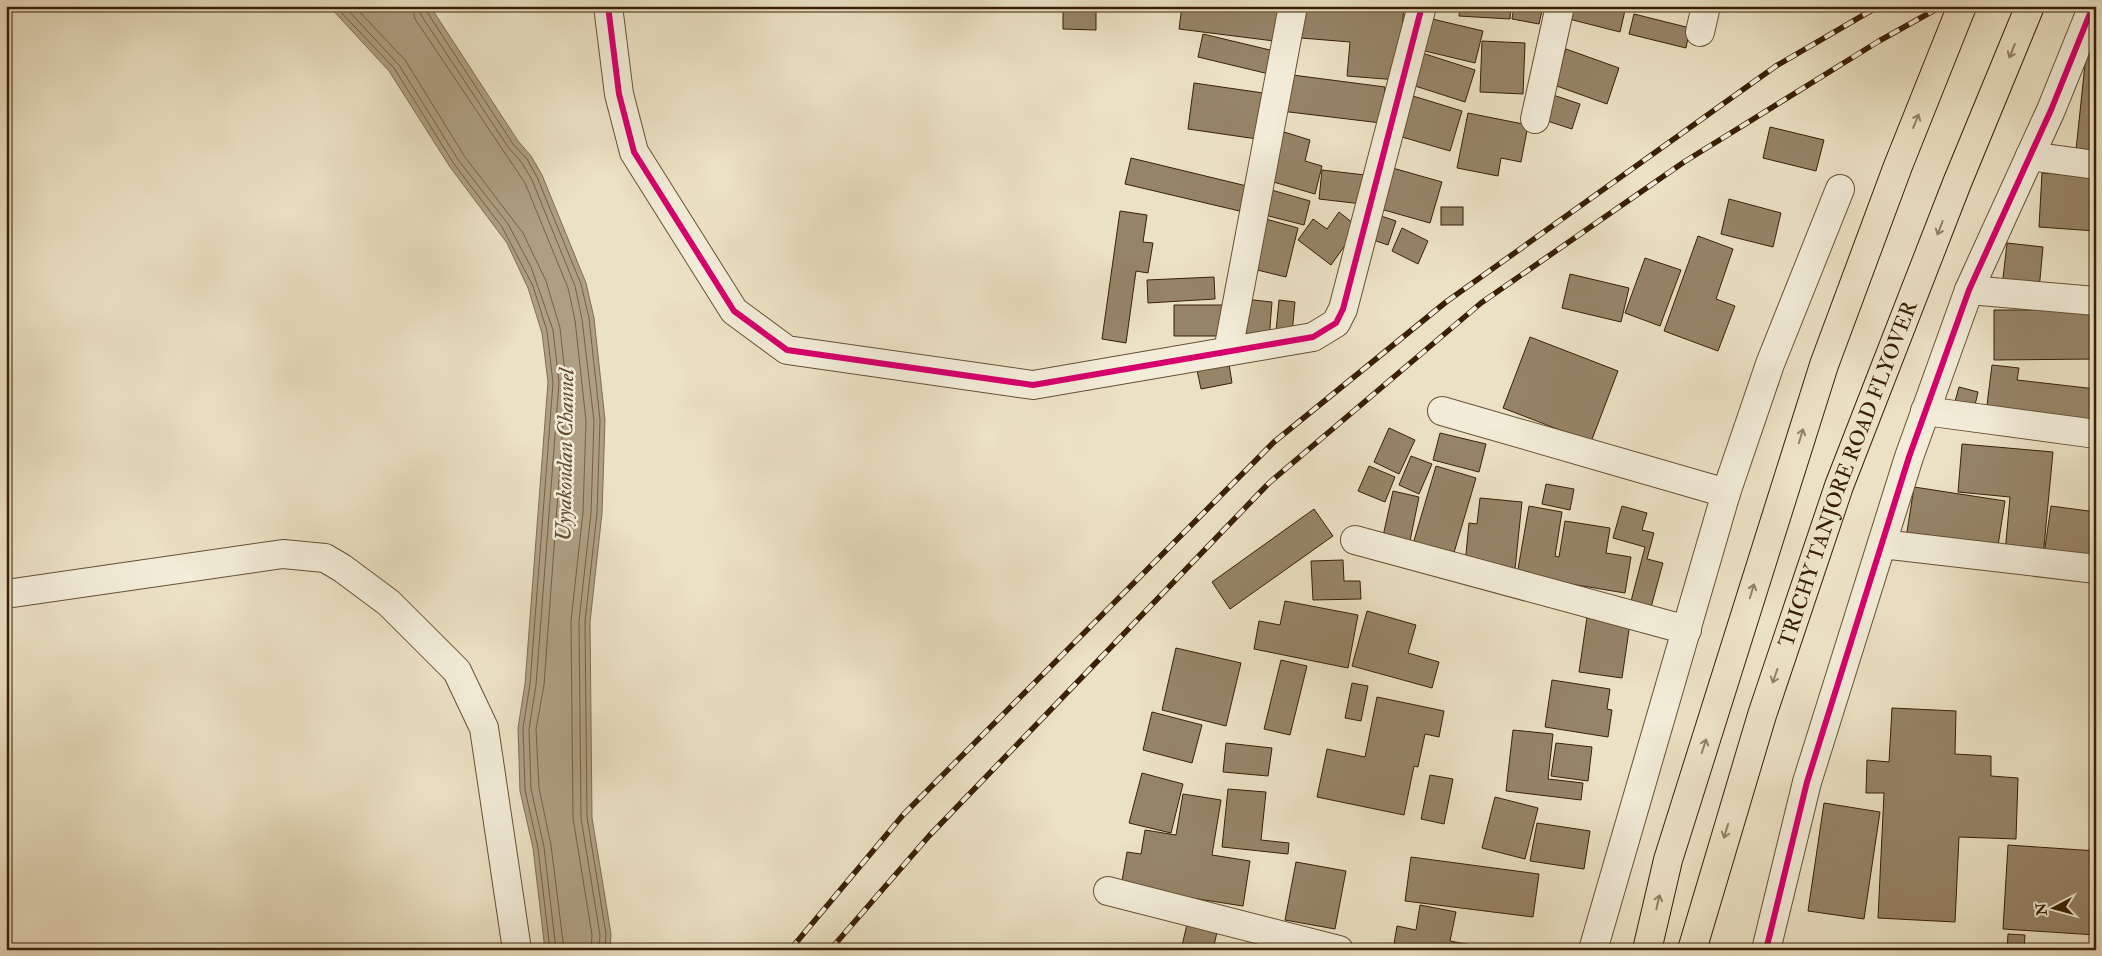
<svg xmlns="http://www.w3.org/2000/svg" width="2102" height="956" viewBox="0 0 2102 956" font-family="'IM FELL Double Pica',serif">
	<style>
		.water { fill: #ae9f82; stroke: #7f6c50 }
		.lines { fill: none; stroke-linecap: round; stroke-linejoin: round }
		.shore { stroke: #746043; stroke-width: 1 }
		.building { fill: #968467; stroke: #392004 }
		.minor-casing { stroke: #665034; stroke-width: 30 }
		.highway-casing { stroke: #392004; stroke-width: 30 }
		.minor { stroke: #f2ecd8; stroke-width: 28 }
		.highway { stroke: #ebe1c3; stroke-width: 28 }
		.rail-casing { stroke: #392004; stroke-width: 5.5 }
		.rail { stroke: #f2ecd8; stroke-width: 4; stroke-dasharray: 11; stroke-linecap: butt }
		.cycleway-casing { stroke: #f2ecd8; stroke-width: 9 }
		.cycleway { stroke: #d6006c; stroke-width: 6 }
		.oneway { stroke: #928064 }
		.labels { text-anchor: middle; stroke-width: 5; stroke-linejoin: round; paint-order: stroke }
		.street-label { font-size: 21px; fill: #392004; stroke: #f2ecd8 }
		.water-label { font-size: 22px; font-style: italic; fill: #624c30; stroke: #f2ecd8 }
	</style>
	<rect width="100%" height="100%" fill="#ebe1c3"/>
	<filter id="stains"><feTurbulence type="fractalNoise" baseFrequency=".004" numOctaves="4"/><feColorMatrix values="0 0 0 0 .2 0 0 0 0 .09 0 0 0 0 .02 0 0 0 .5 -.17"/></filter>
	<radialGradient id="worn" r=".72"><stop offset=".6" stop-color="#630" stop-opacity="0"/><stop offset="1" stop-color="#630" stop-opacity=".3"/></radialGradient>
	<!-- water -->
	<path class="water" d="M329,6H430L518,141L531,156L542,175L586,283L594,318L605,420L602,513L590,622L592,818L611,934L610,950H545L533,848L520,791L518,728L525,684L548,382L542,333L528,288L507,243L450,167L389,71Z"/>
	<g class="lines">
		<!-- shore -->
		<g class="shore">
			<path d="M335,6L394,68L454,164L502,227L533,286L547,331L553,383L530,684L523,728L525,790L538,848L550,950"/>
			<path d="M344,6L399,65L459,161L508,224L531,267L553,330L559,383L536,685L529,729L531,789L544,847L556,950"/>
			<path d="M354,6L405,60L465,157L523,233L546,281L560,328L566,383L544,685L536,729L539,788L551,845L564,950"/>
			<path d="M412,6L415,19L525,183L568,288L575,320L586,421L583,512L571,621L573,818L592,935L591,950"/>
			<path d="M419,6L421,15L508,147L522,163L532,180L575,286L582,319L594,421L591,513L579,621L581,818L600,935L599,950"/>
			<path d="M426,6L427,12L513,144L527,159L537,177L581,284L589,318L600,420L597,513L585,621L587,817L606,934L605,950"/>
		</g>
	</g>
	<!-- building -->
	<g class="building">
		<path d="M1063,6H1096V30L1063,29Z"/>
		<path d="M1182,6H1286L1282,42L1179,29Z"/>
		<path d="M1304,6H1404L1398,80L1347,76L1350,42L1301,38Z"/>
		<path d="M1460,6H1511L1510,19L1459,16Z"/>
		<path d="M1514,6H1543L1539,24L1512,19Z"/>
		<path d="M1572,6H1626L1620,32L1569,19Z"/>
		<path d="M1646,6H1699V9Z"/>
		<path d="M1634,14L1690,28L1686,48L1629,34Z"/>
		<path d="M1428,18L1483,31L1475,63L1421,50Z"/>
		<path d="M1203,34L1274,51L1269,74L1198,57Z"/>
		<path d="M1482,41L1525,43L1523,94L1480,92Z"/>
		<path d="M2087,45L2096,46V152L2076,150Z"/>
		<path d="M1566,49L1619,68L1607,104L1554,85Z"/>
		<path d="M1419,52L1475,70L1465,102L1409,84Z"/>
		<path d="M1285,74L1385,87L1381,123L1281,111Z"/>
		<path d="M1194,83L1270,94L1264,140L1188,129Z"/>
		<path d="M1550,94L1580,104L1572,129L1541,119Z"/>
		<path d="M1413,96L1462,111L1450,151L1402,137Z"/>
		<path d="M1468,113L1528,125L1521,162L1501,158L1498,176L1457,168Z"/>
		<path d="M1770,127L1824,140L1816,171L1763,158Z"/>
		<path d="M1284,132L1310,140L1305,161L1322,166L1315,194L1270,181Z"/>
		<path d="M1131,158L1255,188L1248,213L1125,184Z"/>
		<path d="M1389,167L1442,182L1430,223L1377,208Z"/>
		<path d="M1322,170L1365,175L1362,204L1319,199Z"/>
		<path d="M2042,173L2096,176V294L2091,293L2095,231L2039,227Z"/>
		<path d="M1268,189L1310,201L1304,225L1261,214Z"/>
		<path d="M1729,199L1781,213L1773,247L1721,234Z"/>
		<rect x="1441" y="207" width="22" height="18"/>
		<path d="M1120,211L1147,215L1143,242L1153,243L1148,273L1136,271L1126,343L1102,339Z"/>
		<path d="M1339,212L1358,227L1331,265L1298,240L1313,219L1327,229Z"/>
		<path d="M1375,214L1396,221L1388,245L1367,238Z"/>
		<path d="M1262,218L1298,228L1286,277L1249,268Z"/>
		<path d="M1402,228L1428,241L1418,264L1392,251Z"/>
		<path d="M1698,236L1733,249L1716,299L1735,306L1718,351L1664,331Z"/>
		<path d="M2007,243L2043,247L2039,290L2002,287Z"/>
		<path d="M1645,258L1681,270L1660,326L1625,313Z"/>
		<path d="M1570,274L1629,288L1621,322L1562,308Z"/>
		<path d="M1214,277L1215,299L1148,303L1147,280Z"/>
		<path d="M1244,299L1272,302L1269,340L1240,338Z"/>
		<path d="M1279,300L1295,302L1292,333L1276,331Z"/>
		<path d="M1174,305H1223L1224,336H1174Z"/>
		<path d="M2032,306H2096V359L1994,360V310H2032Z"/>
		<path d="M1530,337L1618,371L1591,442L1503,408Z"/>
		<path d="M1229,364L1232,383L1201,389L1197,370Z"/>
		<path d="M1992,365L2019,368L2017,380L2096,389L2095,425L1986,413Z"/>
		<path d="M1959,387L1978,392L1973,414L1953,409Z"/>
		<path d="M1389,428L1415,440L1399,474L1374,462Z"/>
		<path d="M1440,433L1486,444L1479,472L1433,460Z"/>
		<path d="M1962,444L2053,452L2043,557L2005,553L2010,497L1958,492Z"/>
		<path d="M1411,456L1432,464L1419,494L1399,485Z"/>
		<path d="M1369,466L1395,477L1385,502L1358,491Z"/>
		<path d="M1436,466L1476,478L1453,556L1413,544Z"/>
		<path d="M1546,484L1574,489L1570,510L1542,504Z"/>
		<path d="M1914,487L2005,501L1997,552L1906,538Z"/>
		<path d="M1393,491L1419,497L1410,541L1383,536Z"/>
		<path d="M1480,498L1522,502L1515,569L1465,564L1469,523L1477,524Z"/>
		<path d="M1529,506L1562,512L1555,556L1559,557L1565,521L1610,528L1606,553L1631,557L1625,593L1517,575Z"/>
		<path d="M1622,506L1647,513L1642,530L1654,533L1647,559L1663,563L1650,611L1630,605L1645,547L1613,538Z"/>
		<path d="M2051,506L2096,512V562L2044,554Z"/>
		<path d="M1314,509L1333,536L1230,609L1212,582Z"/>
		<path d="M1343,560L1344,581H1360L1361,599L1313,600L1311,561Z"/>
		<path d="M1285,601L1358,615L1348,668L1254,649L1259,621L1280,625Z"/>
		<path d="M1367,611L1416,625L1408,653L1439,662L1432,688L1352,666Z"/>
		<path d="M1587,617L1630,623L1622,678L1579,672Z"/>
		<path d="M1176,648L1241,663L1226,726L1162,710Z"/>
		<path d="M1281,660L1307,666L1290,735L1264,729Z"/>
		<path d="M1552,680L1610,689L1607,709L1612,710L1608,737L1545,727Z"/>
		<path d="M1352,683L1368,686L1361,721L1345,718Z"/>
		<path d="M1377,697L1444,711L1439,737L1425,734L1418,767L1414,766L1404,815L1317,797L1327,749L1365,757Z"/>
		<path d="M1892,708L1956,711L1955,754L1991,756V776L2018,778L2016,839L1959,837L1955,922L1878,918L1884,793H1866L1867,760L1889,762Z"/>
		<path d="M1152,712L1202,725L1192,763L1143,750Z"/>
		<path d="M1513,730L1553,734L1548,779L1583,783L1581,800L1506,791Z"/>
		<path d="M1226,743L1272,748L1268,776L1223,772Z"/>
		<path d="M1556,743L1592,747L1588,781L1551,776Z"/>
		<path d="M1142,773L1183,784L1171,833L1129,823Z"/>
		<path d="M1430,775L1453,779L1444,824L1421,819Z"/>
		<path d="M1228,789L1266,792L1261,840L1289,843L1288,854L1222,847Z"/>
		<path d="M1183,794L1221,800L1212,855L1250,861L1243,906L1121,887L1127,852L1141,854L1145,830L1176,835Z"/>
		<path d="M1495,797L1538,808L1525,859L1482,848Z"/>
		<path d="M1824,803L1880,812L1864,919L1808,911Z"/>
		<path d="M1537,823L1590,831L1584,869L1530,861Z"/>
		<path d="M2008,845L2096,851V935L2003,929Z"/>
		<path d="M1411,857L1539,874L1533,917L1405,901Z"/>
		<path d="M1296,862L1346,871L1335,929L1285,920Z"/>
		<path d="M1420,905L1456,912L1450,941L1499,950H1393L1397,926L1416,930Z"/>
		<path d="M1187,924L1217,932L1213,950H1181Z"/>
		<path d="M2008,934L2025,935L2024,950H2007Z"/>
	</g>
	<g class="lines">
		<!-- minor casing -->
		<g class="minor-casing">
			<g id="minor">
				<path d="M608,6L619,94L634,152L734,311L787,350L1033,385L1313,337L1336,323L1343,309L1422,6"/>
				<path d="M1700,32L1706,6"/>
				<path d="M1535,119L1560,6"/>
				<path d="M2030,156L2096,165"/>
				<path d="M1969,290L2096,301"/>
				<path d="M1228,351L1293,6"/>
				<path d="M1442,411L1726,493"/>
				<path d="M1925,411L2096,434"/>
				<path d="M1355,540L1687,630"/>
				<path d="M1882,544L2096,569"/>
				<path d="M6,594L283,554L325,558L342,568L389,603L457,671L484,728L517,950"/>
				<path d="M1108,891L1339,950"/>
				<path d="M1593,950L1726,493L1770,364L1840,189"/>
				<path d="M1766,950L1807,782L1909,457L1969,290L2051,110L2093,6"/>
			</g>
		</g>
		<!-- highway casing -->
		<g class="highway-casing">
			<g id="highway">
				<path d="M1647,950L1668,860L1824,365L1898,166L1962,6"/>
				<path id="s1" d="M1692,950L1762,715L1839,486L1957,183L2030,6"/>
			</g>
		</g>
		<!-- minor -->
		<use href="#minor" class="minor"/>
		<!-- highway -->
		<use href="#highway" class="highway"/>
		<!-- rail casing -->
		<g class="rail-casing">
			<g id="rail">
				<path d="M790,950L903,815L1274,442L1446,302L1776,66L1879,6"/>
				<path d="M830,950L929,836L1269,483L1481,303L1684,162L1879,41L1942,6"/>
			</g>
		</g>
		<!-- rail -->
		<use href="#rail" class="rail"/>
		<!-- cycleway casing -->
		<g class="cycleway-casing">
			<g id="cycleway">
				<path d="M608,6L619,94L634,152L734,311L787,350L1033,385L1313,337L1336,323L1343,309L1422,6"/>
				<path d="M1766,950L1807,782L1909,457L1969,290L2051,110L2093,6"/>
			</g>
		</g>
		<!-- cycleway -->
		<use href="#cycleway" class="cycleway"/>
	</g>
	<!-- one-way arrows -->
	<defs><path id="oneway-shaft" d="M-6 0H5M1.5-3L5.5 0L1.5 3" fill="none" stroke-width="1.6" stroke-linecap="round" stroke-linejoin="round" transform="scale(1.25)"/></defs>
	<g class="oneway">
		<use href="#oneway-shaft" transform="translate(2012 51) rotate(112)"/>
		<use href="#oneway-shaft" transform="translate(1916 121) rotate(-68)"/>
		<use href="#oneway-shaft" transform="translate(1940 228) rotate(111)"/>
		<use href="#oneway-shaft" transform="translate(1801 436) rotate(-73)"/>
		<use href="#oneway-shaft" transform="translate(1752 591) rotate(-73)"/>
		<use href="#oneway-shaft" transform="translate(1775 676) rotate(109)"/>
		<use href="#oneway-shaft" transform="translate(1704 746) rotate(-72)"/>
		<use href="#oneway-shaft" transform="translate(1726 831) rotate(107)"/>
		<use href="#oneway-shaft" transform="translate(1658 902) rotate(-77)"/>
	</g>
	<g class="labels">
		<!-- street labels -->
		<g class="street-label">
			<text dy="7" stroke="none"><textPath href="#s1" startOffset="501">TRICHY TANJORE ROAD FLYOVER</textPath></text>
		</g>
		<!-- water labels -->
		<g class="water-label">
			<text transform="translate(564 455) rotate(-89)" y="8">Uyyakondan Channel</text>
		</g>
	</g>
	<!-- margin -->
	<rect width="2102" height="956" fill="none" stroke="#ebe1c3" stroke-width="25"/>
	<rect x="8" y="8" width="2087" height="941" fill="none" stroke="#392004" stroke-width="2.5"/>
	<rect x="12" y="12" width="2077" height="931" fill="none" stroke="#392004"/>
	<!-- north arrow -->
	<g transform="translate(2054 908) rotate(264)" stroke="#f2ecd8" stroke-width="4" paint-order="stroke">
	<path d="M0-4L9 19L0 12L-9 19Z" fill="#392004"/>
	<text y="-8" font-size="14" font-weight="bold" text-anchor="middle" fill="#392004">N</text>
	</g>
	<rect width="100%" height="100%" filter="url(#stains)"/>
	<rect width="100%" height="100%" fill="url(#worn)"/>
</svg>
